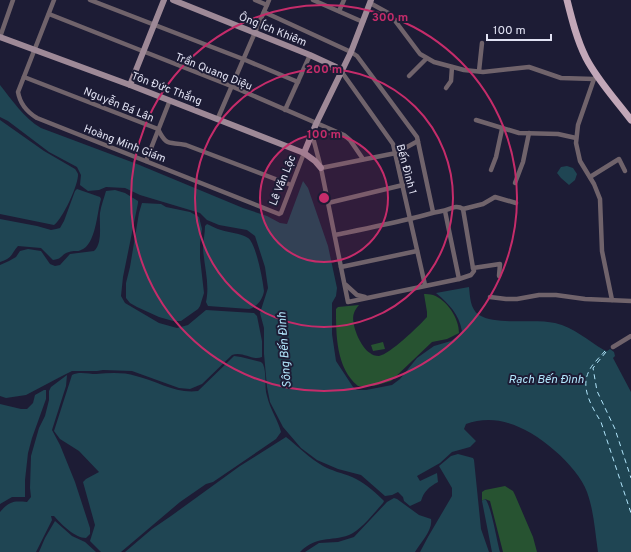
<svg xmlns="http://www.w3.org/2000/svg" width="631" height="552" viewBox="0 0 631 552" font-family="Overpass,sans-serif">
	<style>
		.green { fill: #275331 }
		.water { fill: #1f4553 }
		.lines { fill: none; stroke-linecap: round; stroke-linejoin: round }
		.ferry { stroke: #b1e5fb; stroke-width: 1; stroke-dasharray: 5 4; stroke-linecap: butt }
		.street { stroke: #70636b; stroke-width: 4.5 }
		.secondary { stroke: #9e8997; stroke-width: 6 }
		.primary { stroke: #c2a7b8; stroke-width: 7 }
		.ring { fill: none; stroke: #c52c6a; stroke-width: 2 }
		.labels { text-anchor: middle; stroke-width: 4; stroke-linejoin: round; paint-order: stroke }
		.street-label { font-size: 11px; fill: #e1e2f3; stroke: #1d1c35 }
		.water-label { font-size: 12px; font-style: italic; fill: #b1e5fb; stroke: #1d1c35 }
		.centre { fill: #c52c6a; stroke: #1d1c35; stroke-width: 2 }
		.ring-label { font-size: 12px; text-anchor: middle; font-weight: bold; fill: #c52c6a; stroke: #1d1c35; stroke-width: 4; stroke-linejoin: round; paint-order: stroke }
	</style>
	<rect width="100%" height="100%" fill="#1d1c35"/>
	<!-- green -->
	<g class="green">
		<path d="M424,294C426,294 430,294 433,295C447,300 459,318 459,333L447,339L432,342L391,381L374,386H358C336,368 336,335 336,309L338,307L359,305C357,307 355,310 354,313C350,323 361,348 370,353C372,355 375,356 379,356C390,354 418,327 427,317V312Z"/>
		<path d="M383,342L385,349L373,351L371,345Z"/>
		<path d="M505,486L513,491L515,495L533,537L537,552H503L490,501L485,499L482,501V492L485,490Z"/>
	</g>
	<!-- water -->
	<g class="water">
		<path d="M0,85C12,100 24,118 41,128L137,164L243,208L267,216L280,223L287,224L303,181L308,188L328,246L337,288L336,296L332,303V334L336,361L353,387L357,390H366L392,385L400,379L417,358L434,346L451,341L458,336L462,331C459,314 449,304 436,293L469,287C470,296 470,309 479,315C497,326 534,318 555,323C574,327 588,341 604,350L607,351L610,349L614,352L615,356L613,358L631,392V552H598C595,532 594,511 587,492C577,465 537,431 508,423C496,419 479,419 466,424L464,429L476,441L470,447L452,452L440,463L417,476L420,481L437,473L438,482C429,487 424,491 421,501L410,506L404,501L403,497L398,492L392,495L385,496L361,475L338,469L317,460L301,448L283,427L270,402L267,387L264,354V328L260,313L268,288L265,267L255,236L247,230L219,225L207,220L200,213L140,195L125,188L106,187L99,190L88,191L80,185L81,175L77,167L49,152L8,121L0,117Z"/>
		<path d="M0,120L44,151L75,169C76,170 77,172 78,174C79,184 62,220 54,225L0,214Z"/>
		<path d="M567,166L573,168L577,174L575,180L569,185L561,178L557,173L561,167Z"/>
		<path d="M77,189L100,197L101,199C97,212 96,245 81,250C78,252 73,250 69,252C61,254 63,259 53,260L41,248L18,246C10,255 14,257 0,262V219L37,226L51,230L56,229L60,228L64,221L75,191Z"/>
		<path d="M115,190L125,193L138,201V203L123,277L121,296L125,303L159,323L177,328L188,325L206,310L254,313L257,316L262,341V357C252,361 243,351 232,355L202,384L190,389L179,388L132,371L103,370L97,371H72L62,376L26,395L6,398L0,396V265L9,261L16,257L20,251L28,249L41,251L50,264L55,266L60,265L70,254L94,251C103,243 99,224 100,213C101,206 104,198 106,191Z"/>
		<path d="M142,203L161,204L166,207L190,212L199,217L202,229L200,244V258L204,293L200,306L198,309L181,321H173L159,317L137,307L130,303L126,298V283L130,267L139,213Z"/>
		<path d="M207,224C212,226 217,229 221,230C230,233 240,233 248,238C256,243 263,281 264,291C263,299 257,307 249,309L208,306L206,302C210,284 204,266 203,248C203,241 205,234 205,226Z"/>
		<path d="M234,356L241,357L261,362L263,364C267,374 264,386 267,396C270,409 278,420 281,432L276,439L213,482L206,484L180,502L121,552H101L90,541L95,525L83,482L86,479L99,472L79,451L60,439L54,431L72,375C79,371 89,374 96,374C110,373 123,372 136,376C157,381 176,394 198,391Z"/>
		<path d="M67,375L66,386L52,430L60,445L75,482L90,528V534L86,538C75,538 61,524 54,516H51L52,520L36,552H0V512C10,501 13,501 27,502L31,497L30,488L31,456L39,428L45,416L49,400V391L51,387Z"/>
		<path d="M44,390H46V399L32,438L28,453L25,480V497H12L0,504V404L21,409H27L33,403L35,395Z"/>
		<path d="M286,437C299,447 309,458 323,466C332,471 342,473 352,477C363,482 373,490 382,499L384,501L383,503C375,512 360,531 349,535C330,542 317,535 300,552H125L152,529L171,516L240,466Z"/>
		<path d="M458,454L473,458L474,460L481,529L489,552H420L428,537L452,496V488L439,466L451,456Z"/>
		<path d="M394,498L397,499L419,515L431,519C433,530 421,542 415,552H305L319,543L338,542L354,537L387,502Z"/>
		<path d="M485,499C491,504 497,542 500,552H492L482,501Z"/>
		<path d="M55,521L72,536L85,542L96,552H39L45,538Z"/>
	</g>
	<g class="lines">
		<!-- ferry -->
		<g class="ferry">
			<path d="M605,351C600,357 592,364 589,371C580,388 592,407 601,422L631,513"/>
			<path d="M606,352L593,368L597,391L615,429L631,478"/>
		</g>
		<!-- street -->
		<g class="street">
			<path d="M54,0L18,92C20,104 27,112 37,118L279,214L281,213L304,153"/>
			<path d="M90,0L243,59L298,82"/>
			<path d="M255,0L267,5"/>
			<path d="M313,0L363,22"/>
			<path d="M370,3L390,14L420,54L434,62L464,70L483,72L529,67L561,78L594,79L597,76"/>
			<path d="M339,11L344,0"/>
			<path d="M264,12L351,52L357,56L417,137L433,212"/>
			<path d="M49,14L231,86L344,135L350,140L363,159"/>
			<path d="M0,37L13,0"/>
			<path d="M341,71L393,144L425,285"/>
			<path d="M479,71L482,43"/>
			<path d="M409,76L426,59"/>
			<path d="M24,77L158,129C167,148 170,141 186,145L291,185"/>
			<path d="M594,79L578,125L576,143L580,161L594,184L600,199L602,251L612,300"/>
			<path d="M446,88L451,81L452,67"/>
			<path d="M285,110L310,55"/>
			<path d="M218,118L269,0"/>
			<path d="M476,120L519,133L558,134L576,138"/>
			<path d="M312,134L321,168L348,302L459,279L471,275L474,271L473,268L463,209"/>
			<path d="M146,161L170,100"/>
			<path d="M321,168L396,153L418,141"/>
			<path d="M491,170L496,157L502,129"/>
			<path d="M590,177L619,159L625,171"/>
			<path d="M515,183L523,162L529,133"/>
			<path d="M328,203L403,185"/>
			<path d="M463,209L483,204L495,197L516,203"/>
			<path d="M445,211L459,279"/>
			<path d="M335,235C359,230 384,225 409,219C420,217 430,213 442,211C449,210 456,204 463,209"/>
			<path d="M341,267L417,251"/>
			<path d="M473,268L500,264L499,276"/>
			<path d="M346,285L357,295L365,297"/>
			<path d="M490,297L506,299H517L539,295H556L585,299L631,301"/>
			<path d="M613,347L631,336"/>
		</g>
		<!-- secondary -->
		<g class="secondary">
			<path d="M173,0L310,55L336,67L341,71"/>
			<path d="M0,37L130,85L304,153L315,161L321,168"/>
			<path d="M130,85L164,0"/>
			<path d="M304,153L316,124L351,52L371,0"/>
		</g>
		<!-- primary -->
		<path class="primary" d="M567,0C572,20 577,40 586,58C598,81 616,100 631,120"/>
	</g>
	<!-- distance rings -->
	<circle cx="324" cy="198" r="64" fill="#c52c6a" fill-opacity=".12"/>
	<g class="ring">
		<circle cx="324" cy="198" r="64"/>
		<circle cx="324" cy="198" r="129"/>
		<circle cx="324" cy="198" r="193"/>
	</g>
	<g class="labels">
		<!-- street labels -->
		<g class="street-label">
			<text transform="translate(273 29) rotate(22)" y="4">Ông Ích Khiêm</text>
			<text transform="translate(214 71) rotate(22)" y="4">Trần Quang Diệu</text>
			<text transform="translate(167 88) rotate(21)" y="4">Tôn Đức Thắng</text>
			<text transform="translate(119 104) rotate(22)" y="4">Nguyễn Bá Lân</text>
			<text transform="translate(125 143) rotate(21)" y="4">Hoàng Minh Giám</text>
			<text transform="translate(407 169) rotate(75)" y="4">Bến Đình 1</text>
			<text transform="translate(282 180) rotate(-68)" y="4">Lê Văn Lộc</text>
		</g>
		<!-- water labels -->
		<g class="water-label">
			<text transform="translate(284 350) rotate(-94)" y="4">Sông Bến Đình</text>
			<text x="546" y="383">Rạch Bến Đình</text>
		</g>
	</g>
	<circle cx="324" cy="198" r="6" class="centre"/>
	<g class="ring-label">
		<text x="390" y="21">300 m</text>
		<text x="324" y="73">200 m</text>
		<text x="324" y="138">100 m</text>
	</g>
	<!-- scale -->
	<path d="M487 34v6h64v-6" fill="none" stroke="#e1e2f3" stroke-width="2"/>
	<text x="493" y="34" font-size="12" fill="#e1e2f3" stroke="#1d1c35" stroke-width="3" paint-order="stroke">100 m</text>
</svg>
